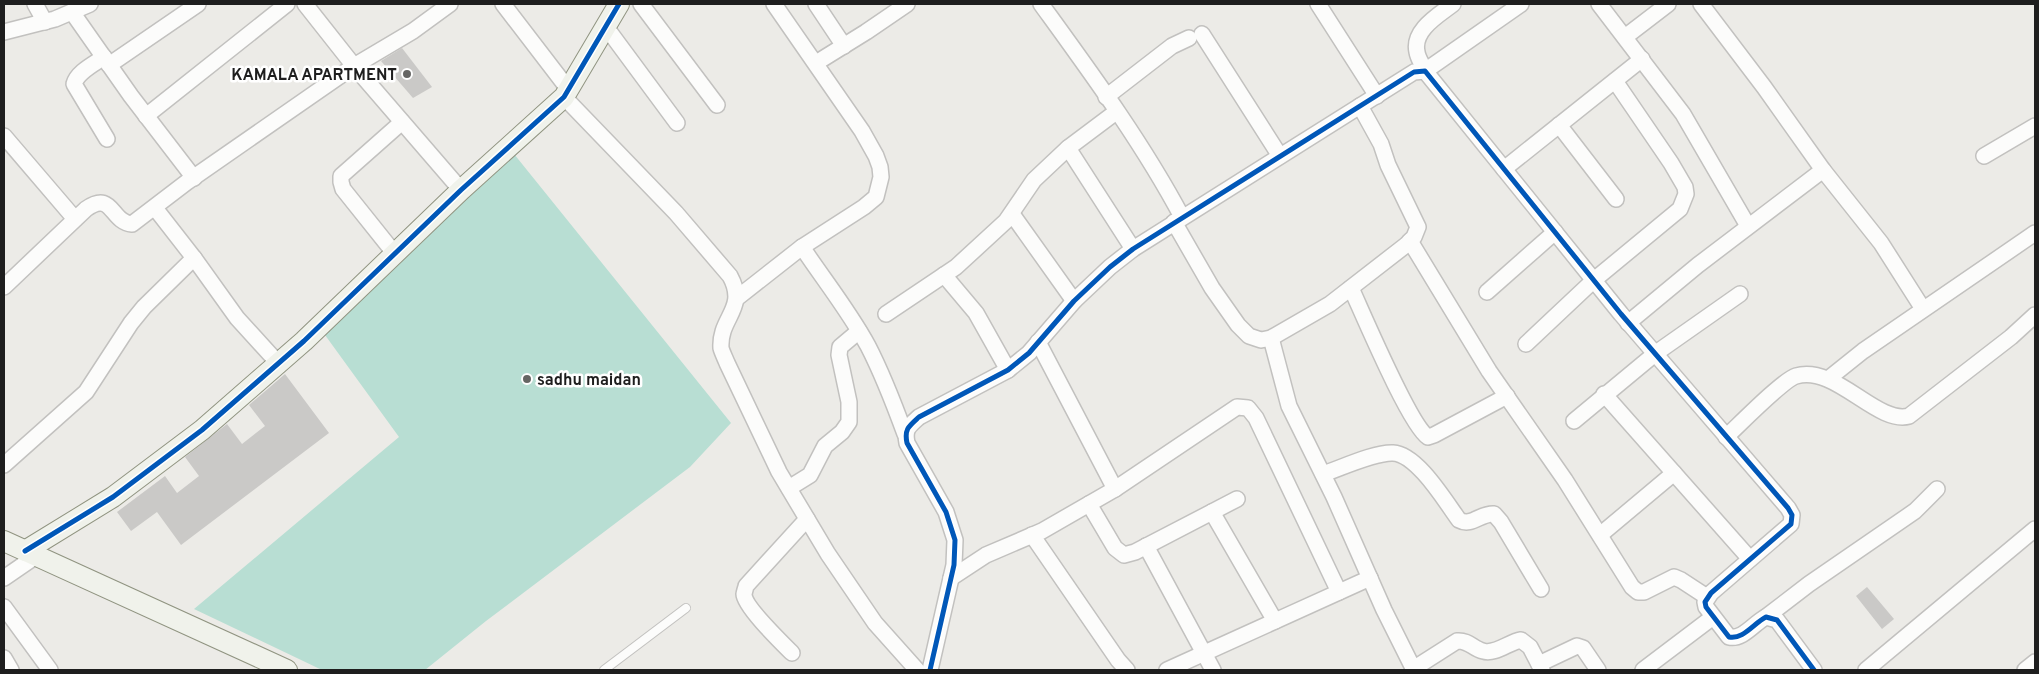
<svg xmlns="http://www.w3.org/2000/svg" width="2039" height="674" viewBox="0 0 2039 674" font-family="Overpass,sans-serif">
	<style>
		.pitch { fill: #b8ded3 }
		.building { fill: #cac9c7 }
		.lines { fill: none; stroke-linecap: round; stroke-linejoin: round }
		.lane-casing { stroke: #c2c1bf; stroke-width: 10 }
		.street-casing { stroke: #c2c1bf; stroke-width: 18 }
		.secondary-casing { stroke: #909481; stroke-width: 22 }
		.lane { stroke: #fcfcfb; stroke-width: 8 }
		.street { stroke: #fcfcfb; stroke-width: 15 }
		.secondary { stroke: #f0f2eb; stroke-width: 20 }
		.cycleway-casing { stroke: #fff; stroke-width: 8 }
		.cycleway { stroke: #0057b8; stroke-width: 5 }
		.poi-dot { fill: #666664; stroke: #fff; stroke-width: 2 }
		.labels { text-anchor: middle; stroke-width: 5; stroke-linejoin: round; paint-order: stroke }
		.poi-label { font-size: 16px; font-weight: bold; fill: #1e1e1e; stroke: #fff; text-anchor: end }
	</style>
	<rect width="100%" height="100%" fill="#ecebe7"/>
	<!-- pitch -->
	<path class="pitch" d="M510,149L731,423L690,467L486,621L425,670H322L194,609L399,437L325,335Z"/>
	<!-- building -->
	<g class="building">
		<path d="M402,48L432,87L413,98L381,61Z"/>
		<path d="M285,374L329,433L181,545L157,512L131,531L117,512L165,476L177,493L199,476L185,457L227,424L242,444L265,426L249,405Z"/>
		<path d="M1867,587L1894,619L1882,629L1856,596Z"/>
	</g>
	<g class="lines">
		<!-- lane casing -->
		<g class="lane-casing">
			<path id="lane" d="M604,670L686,608"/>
		</g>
		<!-- street casing -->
		<g class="street-casing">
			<g id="street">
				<path d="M35,4L45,22"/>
				<path d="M305,4L354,66L461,190"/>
				<path d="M503,4L569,90"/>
				<path d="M641,4L717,105"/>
				<path d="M816,4L844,46"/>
				<path d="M1041,4C1091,73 1142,142 1182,217"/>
				<path d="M1318,4L1377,96"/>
				<path d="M1453,4C1439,15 1412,30 1417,52C1418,59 1423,65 1425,71L1521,4"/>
				<path d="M1599,4L1683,114L1748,226"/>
				<path d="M1701,4L1764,87L1823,170L1881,243L1923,309"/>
				<path d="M72,12L131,96L194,178"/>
				<path d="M606,27L677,123"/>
				<path d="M4,32L55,19L90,4"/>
				<path d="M1202,34L1280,156"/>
				<path d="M1625,37L1668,4"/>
				<path d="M104,57C94,64 77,72 74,84L107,139"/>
				<path d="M816,63L866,32L907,4"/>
				<path d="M109,65L198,4"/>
				<path d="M564,97L676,213L730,276C748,309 719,317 721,348C722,352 725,358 727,363L779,472L828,554L875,623L917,670"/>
				<path d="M1106,97L1172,46L1189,38"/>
				<path d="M146,116L287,4"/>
				<path d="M1559,125L1616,199"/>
				<path d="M4,136L75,219"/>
				<path d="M1068,148L1133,249"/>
				<path d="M1984,156L2035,126"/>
				<path d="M1504,169L1642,59"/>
				<path d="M155,208L194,258L237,318L278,363"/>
				<path d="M1012,214L1074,301"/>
				<path d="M1174,222L1212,288L1238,325L1249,336L1261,340L1271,338L1330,304L1406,245L1414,237L1418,227L1388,165L1381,144L1360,106"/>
				<path d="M1410,241L1489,371L1565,480L1632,587L1638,592H1644L1674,577L1681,580L1707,597"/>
				<path d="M802,247C824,280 849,311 868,346C883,375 894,404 905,434"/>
				<path d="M395,254L343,189L341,182V176L402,122"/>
				<path d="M944,275L976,313L1008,370"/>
				<path d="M4,287L86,209C113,190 110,222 132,224L187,182L354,66L413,31L450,4"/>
				<path d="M1351,288C1363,314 1410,426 1428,437L1434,435L1507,396"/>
				<path d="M1487,292L1555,232"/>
				<path d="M737,298L802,247L864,207L876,197L881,177L880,167L876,156L862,131L774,4"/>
				<path d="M886,314L956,267L1006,221L1034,180L1068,148L1116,112"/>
				<path d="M1628,323L1698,265L1823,170"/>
				<path d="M1271,338L1289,406L1334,497L1384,610L1414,670"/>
				<path d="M1038,342L1115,489"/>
				<path d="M1526,344L1594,280L1680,209L1686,194L1685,187L1671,163L1615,81"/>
				<path d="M1828,379L1863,351L2035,233"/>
				<path d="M1604,394L1750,559"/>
				<path d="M1574,421L1656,353L1740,294"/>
				<path d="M1726,437C1739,425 1783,380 1796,376C1835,364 1877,425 1909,416L2011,337L2035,315"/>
				<path d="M4,465L86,392L131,323L144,307L194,258"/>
				<path d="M1323,474C1341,468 1375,452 1393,453C1417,454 1445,501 1459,520C1472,527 1480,513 1494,514L1501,522L1541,589"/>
				<path d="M789,488L810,475L825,446L842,432L849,422V402L839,355L840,347L859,331"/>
				<path d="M1089,504L1115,548L1124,555L1135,552L1237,499"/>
				<path d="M1212,512L1275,621"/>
				<path d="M1032,535L1118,660L1127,670"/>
				<path d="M1600,535L1674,473"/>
				<path d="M1146,546L1213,670"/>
				<path d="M4,578L36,556"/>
				<path d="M951,578L986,555L1042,531L1115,489L1237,407L1248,408L1256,418L1339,592"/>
				<path d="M4,607L50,670"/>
				<path d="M1766,617L1809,584L1915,511L1937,489"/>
				<path d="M792,653C782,643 744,606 744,594C744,593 746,587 746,586L807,519"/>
				<path d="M4,658L11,670"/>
				<path d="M1539,664L1577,646L1583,648L1598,670"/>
				<path d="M1413,669L1457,641C1469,640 1473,649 1483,651C1495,655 1509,642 1521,640L1530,647L1542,670"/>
				<path d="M930,670L954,565L955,540L946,512L907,443C904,429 909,426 919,417L1008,370L1029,353L1074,301L1110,267L1133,249L1414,72L1425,71L1621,314L1788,508L1792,515L1791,524L1711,593L1705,602L1706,607L1729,637C1743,640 1754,623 1766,617L1777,620L1814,670"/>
				<path d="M1167,670L1370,578"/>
				<path d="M1643,670L1713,617"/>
				<path d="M1866,670L2035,529"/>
				<path d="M2025,670L2035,662"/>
			</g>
		</g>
		<!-- secondary casing -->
		<g class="secondary-casing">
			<g id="secondary">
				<path d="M4,541L287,670"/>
				<path d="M25,551L113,497L202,430L304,341L461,190L564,97L619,4"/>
			</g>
		</g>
		<!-- lane -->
		<use href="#lane" class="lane"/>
		<!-- street -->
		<use href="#street" class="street"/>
		<!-- secondary -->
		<use href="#secondary" class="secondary"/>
		<!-- cycleway casing -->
		<g class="cycleway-casing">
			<g id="cycleway">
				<path d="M25,551L113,497L202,430L304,341L461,190L564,97L619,4"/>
				<path d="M930,670L954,565L955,540L946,512L907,443C904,429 909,426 919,417L1008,370L1029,353L1074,301L1110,267L1133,249L1414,72L1425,71L1621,314L1788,508L1792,515L1791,524L1711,593L1705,602L1706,607L1729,637C1743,640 1754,623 1766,617L1777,620L1814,670"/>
			</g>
		</g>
		<!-- cycleway -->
		<use href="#cycleway" class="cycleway"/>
	</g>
	<!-- markers -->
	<g class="poi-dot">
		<circle cx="407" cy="74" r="5"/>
		<circle cx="527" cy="379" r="5"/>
	</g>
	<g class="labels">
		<!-- poi labels -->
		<g class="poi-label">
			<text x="397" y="80">KAMALA APARTMENT</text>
			<text x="537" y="385" text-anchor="start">sadhu maidan</text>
		</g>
	</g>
	<!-- border -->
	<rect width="2039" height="674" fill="none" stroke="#1e1e1e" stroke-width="10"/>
</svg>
